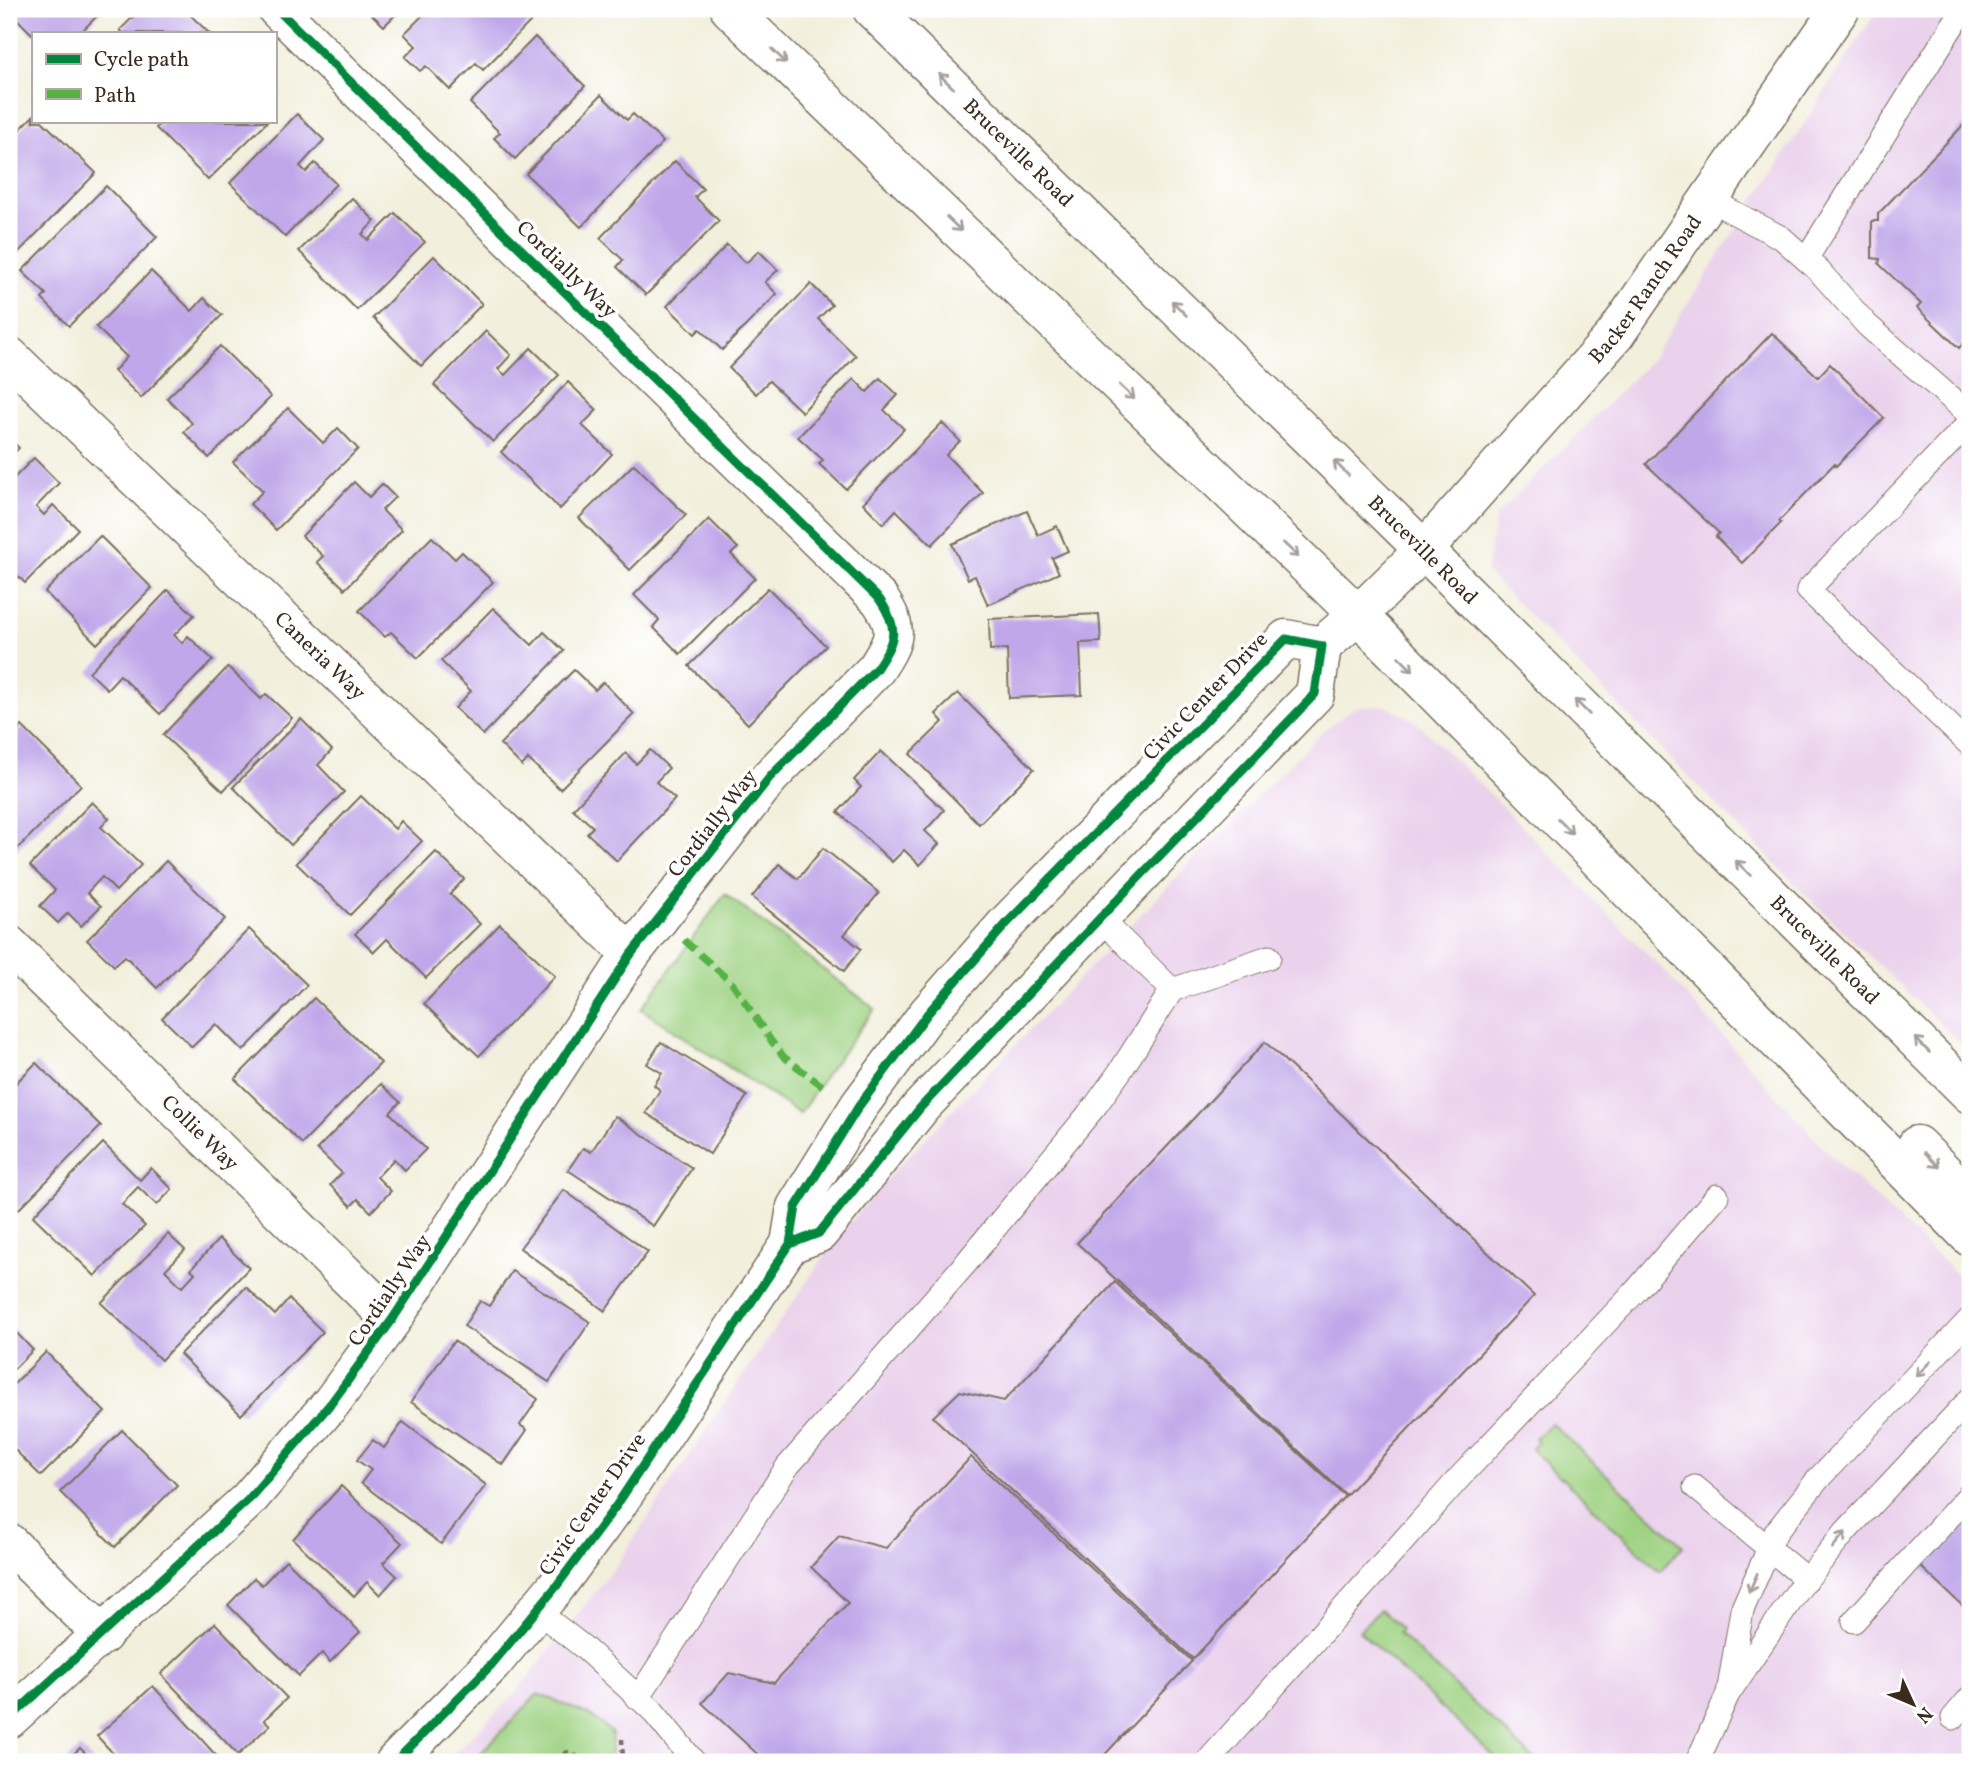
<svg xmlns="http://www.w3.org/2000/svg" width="1979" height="1771" viewBox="0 0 1979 1771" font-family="Vollkorn,serif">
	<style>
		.built { fill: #ead1ec }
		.green { fill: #9ed282; stroke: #6c7e50; stroke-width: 2 }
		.building { fill: #c0a7e9 }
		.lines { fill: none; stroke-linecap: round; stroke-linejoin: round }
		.lane-casing { stroke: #7b6f60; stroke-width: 25 }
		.street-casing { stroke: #7b6f60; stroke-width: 41 }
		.secondary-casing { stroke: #7b6f60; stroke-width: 41 }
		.path { stroke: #7b6f60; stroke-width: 4.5; stroke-dasharray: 5 5; stroke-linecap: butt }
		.lane { stroke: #fff; stroke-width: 23 }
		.street { stroke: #fff; stroke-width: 38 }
		.secondary { stroke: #fff; stroke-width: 38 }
		.quiet { stroke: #57b245; stroke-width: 7; stroke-dasharray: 14 7; stroke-linecap: butt }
		.cycleway-casing { stroke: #fff; stroke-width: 13 }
		.cycleway { stroke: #00873e; stroke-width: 9 }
		.oneway { stroke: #a79f9a }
		.labels { text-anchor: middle; stroke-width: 7; stroke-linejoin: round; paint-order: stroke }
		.street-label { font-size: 21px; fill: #3b2a1e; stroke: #fff }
	</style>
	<rect width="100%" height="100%" fill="#fff"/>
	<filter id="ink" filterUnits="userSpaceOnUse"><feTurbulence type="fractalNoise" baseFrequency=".0143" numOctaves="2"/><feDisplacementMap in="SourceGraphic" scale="14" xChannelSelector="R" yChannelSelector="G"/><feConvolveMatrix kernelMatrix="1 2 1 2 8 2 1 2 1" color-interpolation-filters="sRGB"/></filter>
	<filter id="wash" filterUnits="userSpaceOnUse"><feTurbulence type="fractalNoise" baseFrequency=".00686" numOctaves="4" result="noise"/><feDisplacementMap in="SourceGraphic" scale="28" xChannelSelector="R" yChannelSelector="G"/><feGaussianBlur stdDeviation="1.57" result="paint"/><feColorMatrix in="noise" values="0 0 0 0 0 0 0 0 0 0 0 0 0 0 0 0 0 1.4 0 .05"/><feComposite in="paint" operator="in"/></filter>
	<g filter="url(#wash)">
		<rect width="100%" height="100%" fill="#f2efdc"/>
		<!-- built -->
		<g class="built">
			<path d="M1878,9H1970V1052L1822,911L1486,572L1496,516L1652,359Z"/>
			<path d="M1386,706L1414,720L1488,792L1663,970L1830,1155L1970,1287V1762H445L514,1695L619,1562L728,1397L840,1234L890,1175L1183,871L1323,731L1355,707Z"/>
		</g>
		<!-- green -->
		<g class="green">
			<path d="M725,894L875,1009L824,1077L800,1114L641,1009Z"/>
			<path d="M1551,1423L1683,1546L1660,1571L1531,1449L1538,1441L1535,1438Z"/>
			<path d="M1380,1609L1401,1629L1398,1633L1537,1762H1500L1359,1631Z"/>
			<path d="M538,1694L590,1715L612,1733L610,1762H589L567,1753L558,1762H472Z"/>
		</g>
		<g id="blocks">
			<!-- building -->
			<g class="building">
				<path d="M9,9H104L80,33H33V35L9,11Z"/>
				<path d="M141,9H184L209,33H123L120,30Z"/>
				<path d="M366,9H401L384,26Z"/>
				<path d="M429,9H519L531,21L483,70L476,63L450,90L426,66L420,71L405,57L416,46L404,34Z"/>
				<path d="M535,37L585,86L515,159L494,138L500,133L470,103Z"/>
				<path d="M601,95L627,120L633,114L663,142L581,227L526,174Z"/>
				<path d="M297,114L324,140L300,166L306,172L315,163L336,184L285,237L230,183Z"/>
				<path d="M33,116V121H42L96,173L9,262V141Z"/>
				<path d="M1970,118V337L1959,348L1917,308L1921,304L1879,264L1880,259L1872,258V221H1878V214Z"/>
				<path d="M163,121H268L208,180L156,128Z"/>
				<path d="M675,161L703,189L695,197L719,221L646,295L617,267L623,260L600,238Z"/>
				<path d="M106,186L157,237L69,326L42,299L46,294L22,271Z"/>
				<path d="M352,198L375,221L362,234L368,240L395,213L425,242L357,310L299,251Z"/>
				<path d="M727,245L746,263L759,251L778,270L765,282L777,294L722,350L700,329L695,334L667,306Z"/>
				<path d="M434,256L482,304L421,366L373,318Z"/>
				<path d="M151,271L192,311L204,298L222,315L141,398L114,371L127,357L96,327Z"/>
				<path d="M811,284L832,305L818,319L856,356L802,412L769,381L756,394L729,368Z"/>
				<path d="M486,331L511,355L498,369L505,375L531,348L559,375L493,442L434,385Z"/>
				<path d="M1772,333L1818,377L1830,364L1884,418L1836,466L1834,464L1779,521L1781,523L1742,563L1716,537L1719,533L1646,464Z"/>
				<path d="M220,346L271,397L209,458L184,432L192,423L167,398Z"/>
				<path d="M880,378L898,395L884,410L904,429L846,489L819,464L823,460L798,437L854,379L867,392Z"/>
				<path d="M568,382L597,410L582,425L612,454L560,509L501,452Z"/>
				<path d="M288,408L323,443L338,428L358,449L276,530L250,504L263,491L233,462Z"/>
				<path d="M942,423L960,441L946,455L983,493L932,545L896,510L883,524L863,503Z"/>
				<path d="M9,438L19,448L9,458Z"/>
				<path d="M34,458L59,483L36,507L44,515L53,505L78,529L25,583L9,567V483Z"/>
				<path d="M634,464L686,515L630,570L579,518Z"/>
				<path d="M354,482L369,497L382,484L395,497L382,510L402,530L345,589L317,562L323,556L302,536Z"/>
				<path d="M1027,511L1038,535L1057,526L1068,551L1052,558L1059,573L988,605L975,576L968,579L952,544Z"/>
				<path d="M709,519L738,548L731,554L755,578L680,654L653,627L659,620L634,595Z"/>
				<path d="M100,536L152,588L97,644L45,592Z"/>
				<path d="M432,537L455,559L462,552L493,582L418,658L391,632L385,637L359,611Z"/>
				<path d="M768,588L826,646L748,724L689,666Z"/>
				<path d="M168,590L194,615L174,635L182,643L188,636L213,660L160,714L120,675L107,689L89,672Z"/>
				<path d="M493,608L532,645L544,632L564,651L483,735L455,708L471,691L441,661Z"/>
				<path d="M1099,614L1101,642L1080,643L1082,695L1009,698L1007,649L990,650L989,619Z"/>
				<path d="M228,667L261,699L266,694L292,718L223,791L163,735Z"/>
				<path d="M574,670L595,690L603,682L634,714L560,789L528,759L522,766L500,744Z"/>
				<path d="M958,693L1034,769L979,824L910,754L943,722L936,714Z"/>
				<path d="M301,719L332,750L318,765L344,792L291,845L233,787Z"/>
				<path d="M22,726L81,785L14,852L9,847V740Z"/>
				<path d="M650,750L669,768L656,782L675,799L617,861L587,833L593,827L573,809L626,753L636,764Z"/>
				<path d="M881,751L944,810L925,831L939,844L920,865L904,850L892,862L838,812L861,787L854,780Z"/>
				<path d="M361,796L395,829L401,821L422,841L350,915L296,863Z"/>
				<path d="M92,802L109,818L101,827L141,865L116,891L102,877L87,893L101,906L81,926L68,913L58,923L40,906L55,890L30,866Z"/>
				<path d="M823,848L879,893L844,935L861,949L844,971L752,897L779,864L798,879Z"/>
				<path d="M436,852L464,879L450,894L480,924L426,978L387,939L374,952L355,934Z"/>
				<path d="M166,861L225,919L157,988L125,956L114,966L87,940Z"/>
				<path d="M500,924L555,976L479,1056L424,1004Z"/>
				<path d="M249,929L307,985L243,1051L216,1024L192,1047L162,1018Z"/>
				<path d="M314,998L381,1063L302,1144L235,1079Z"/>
				<path d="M661,1042L747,1096L710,1154L646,1113L660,1090L654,1085L662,1073L647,1064Z"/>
				<path d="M1265,1042L1534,1296L1346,1495L1077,1243Z"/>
				<path d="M36,1063L101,1126L18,1210L9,1201V1090Z"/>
				<path d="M381,1084L400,1102L390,1113L426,1149L405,1170L394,1159L377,1177L391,1191L371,1212L358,1199L351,1206L330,1185L342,1173L317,1149Z"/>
				<path d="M615,1116L692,1168L653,1226L568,1170L583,1148L591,1152Z"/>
				<path d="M103,1143L140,1180L151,1168L172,1189L157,1205L138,1187L122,1204L145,1226L95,1276L33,1216Z"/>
				<path d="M564,1190L648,1252L605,1311L520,1248Z"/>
				<path d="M168,1234L185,1250L165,1270L182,1287L195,1273L191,1269L219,1239L249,1268L161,1360L101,1303Z"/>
				<path d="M512,1271L590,1322L549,1382L464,1326L480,1301L489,1306Z"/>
				<path d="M1115,1282L1345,1496L1193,1659L933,1417L960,1391L1004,1401Z"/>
				<path d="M246,1287L275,1315L289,1299L323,1332L241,1415L180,1354Z"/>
				<path d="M9,1325L33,1350L9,1374Z"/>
				<path d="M454,1341L538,1399L520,1425L527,1430L503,1465L411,1402Z"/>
				<path d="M46,1352L105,1412L41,1476L9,1444V1389Z"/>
				<path d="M403,1422L486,1485L441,1544L361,1483L371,1470L357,1460L373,1440L384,1448Z"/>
				<path d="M122,1430L177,1485L115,1547L60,1492Z"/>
				<path d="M971,1457L1192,1661L1098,1762H766L702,1703L729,1673L774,1683L848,1603L811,1567L839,1536L886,1548Z"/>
				<path d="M341,1486L402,1543L383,1563L397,1576L380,1595L367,1582L354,1596L293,1539Z"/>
				<path d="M1970,1509V1613L1919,1565Z"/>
				<path d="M286,1560L360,1632L330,1662L322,1653L299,1676L228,1605L254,1578L262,1585Z"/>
				<path d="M215,1623L287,1698L264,1720L270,1725L238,1755L161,1674Z"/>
				<path d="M153,1686L222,1762H121L97,1736Z"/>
				<path d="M80,1748L94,1762H65Z"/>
			</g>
		</g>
	</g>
	<g filter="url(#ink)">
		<use href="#blocks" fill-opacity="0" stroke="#7b6f60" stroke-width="2"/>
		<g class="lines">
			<!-- lane casing -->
			<g class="lane-casing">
				<g id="lane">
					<path d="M1708,199L1782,238L1819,271L1867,325L1970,415"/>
					<path d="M1806,259L1963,9"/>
					<path d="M1970,422L1808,590L1970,745"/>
					<path d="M1100,918L1172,990L1269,957"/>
					<path d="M1695,1487L1806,1579"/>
					<path d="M537,1611L582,1646L651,1709L694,1762"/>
					<path d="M1854,1621L1970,1494"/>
					<path d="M1728,1694L1742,1610L1776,1532L1819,1478L1970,1319"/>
					<path d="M638,1698L787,1467L966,1263L1096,1105L1121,1070L1172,990"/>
					<path d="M1953,1718L1970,1698"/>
					<path d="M1207,1762L1460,1477L1634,1293L1717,1196"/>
					<path d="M1697,1762L1728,1694L1799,1589L1846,1531L1970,1399"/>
				</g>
			</g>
			<!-- street casing -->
			<g class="street-casing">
				<g id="street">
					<path id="s1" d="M9,356L631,954"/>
					<path id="s2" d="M9,945L392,1320"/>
					<path d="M9,1543L103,1635"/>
					<path d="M9,1719L248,1500L332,1402L392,1320L631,954L770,777L876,669C895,640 900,630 880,600L396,127L277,9"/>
				</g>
			</g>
			<!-- secondary casing -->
			<g class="secondary-casing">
				<g id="secondary">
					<path d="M730,9L1358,615L1970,1237"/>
					<path id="s3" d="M872,9L1424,550L1970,1094"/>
					<path d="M1917,1145L1953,1181L1970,1194"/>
					<path id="s4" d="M790,1244L819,1233L921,1107L1100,918L1315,694L1322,646L1358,615L1424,550L1615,335L1840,9"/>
					<path d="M395,1762L492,1664L555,1588L616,1506L790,1244L796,1207L859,1106L928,1013L1008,922L1286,639L1322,646"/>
				</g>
			</g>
			<!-- path -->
			<g class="path">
				<path d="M622,1739L623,1762"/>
				<path d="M558,1762L567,1752L589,1762"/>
			</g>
			<!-- lane -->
			<use href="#lane" class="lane"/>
			<!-- street -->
			<use href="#street" class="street"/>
			<!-- secondary -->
			<use href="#secondary" class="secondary"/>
			<!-- quiet -->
			<path class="quiet" d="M684,940L733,984L772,1042L784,1057L824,1087"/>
			<!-- cycleway casing -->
			<g class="cycleway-casing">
				<g id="cycleway">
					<path d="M9,1719L248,1500L332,1402L392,1320L631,954L770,777L876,669C895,640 900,630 880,600L396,127L277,9"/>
					<path d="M395,1762L492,1664L555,1588L616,1506L790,1244L796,1207L859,1106L928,1013L1008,922L1286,639L1322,646L1315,694L1100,918L921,1107L819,1233L790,1244"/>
				</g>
			</g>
			<!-- cycleway -->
			<use href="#cycleway" class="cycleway"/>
		</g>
		<!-- one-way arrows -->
		<defs><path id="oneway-shaft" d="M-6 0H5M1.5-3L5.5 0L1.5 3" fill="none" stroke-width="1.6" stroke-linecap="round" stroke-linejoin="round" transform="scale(1.75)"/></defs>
		<g class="oneway">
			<use href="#oneway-shaft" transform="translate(779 56) rotate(44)"/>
			<use href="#oneway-shaft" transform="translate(946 81) rotate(-136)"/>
			<use href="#oneway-shaft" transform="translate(954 224) rotate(44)"/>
			<use href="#oneway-shaft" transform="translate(1179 308) rotate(-135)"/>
			<use href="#oneway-shaft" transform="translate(1127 392) rotate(44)"/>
			<use href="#oneway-shaft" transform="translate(1341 468) rotate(-135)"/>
			<use href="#oneway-shaft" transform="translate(1291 550) rotate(44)"/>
			<use href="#oneway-shaft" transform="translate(1406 664) rotate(45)"/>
			<use href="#oneway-shaft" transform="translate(1582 707) rotate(-135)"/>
			<use href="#oneway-shaft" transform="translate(1565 826) rotate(45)"/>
			<use href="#oneway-shaft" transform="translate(1743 868) rotate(-135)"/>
			<use href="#oneway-shaft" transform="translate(1922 1045) rotate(-135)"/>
			<use href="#oneway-shaft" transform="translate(1932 1160) rotate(45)"/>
			<use href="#oneway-shaft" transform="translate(1923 1369) rotate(134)"/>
			<use href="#oneway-shaft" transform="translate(1839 1540) rotate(-50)"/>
			<use href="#oneway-shaft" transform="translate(1753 1583) rotate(114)"/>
		</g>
	</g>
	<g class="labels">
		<!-- street labels -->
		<g class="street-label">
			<text dy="7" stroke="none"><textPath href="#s3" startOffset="205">Bruceville Road</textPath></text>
			<text transform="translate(567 269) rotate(44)" y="7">Cordially Way</text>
			<text dy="7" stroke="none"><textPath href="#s4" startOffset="1295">Backer Ranch Road</textPath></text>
			<text dy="7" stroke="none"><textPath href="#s3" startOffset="772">Bruceville Road</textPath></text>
			<text dy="7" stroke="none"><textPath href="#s1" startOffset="432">Caneria Way</textPath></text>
			<text transform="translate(1205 696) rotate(-46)" y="7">Civic Center Drive</text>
			<text transform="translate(712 823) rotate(-52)" y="7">Cordially Way</text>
			<text dy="7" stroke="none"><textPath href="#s3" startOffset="1339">Bruceville Road</textPath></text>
			<text dy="7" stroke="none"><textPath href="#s2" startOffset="268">Collie Way</textPath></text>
			<text transform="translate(389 1290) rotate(-56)" y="7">Cordially Way</text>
			<text transform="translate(592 1504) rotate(-55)" y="7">Civic Center Drive</text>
		</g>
	</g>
	<!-- margin -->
	<rect width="1979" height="1771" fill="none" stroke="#fff" stroke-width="35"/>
	<!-- legend -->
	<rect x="32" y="32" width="245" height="91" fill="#ffffff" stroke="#b1aaa5" stroke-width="2"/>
	<rect x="46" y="54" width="35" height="10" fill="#00873e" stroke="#b1aaa5" stroke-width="2"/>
	<text x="94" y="66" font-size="21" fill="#3b2a1e">Cycle path</text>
	<rect x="46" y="89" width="35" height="10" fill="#57b245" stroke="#b1aaa5" stroke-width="2"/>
	<text x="94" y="102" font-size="21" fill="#3b2a1e">Path</text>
	<!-- north arrow -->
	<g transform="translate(1913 1704) rotate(134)" stroke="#ffffff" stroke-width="5" paint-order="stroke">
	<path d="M0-5L12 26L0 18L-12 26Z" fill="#3b2a1e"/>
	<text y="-10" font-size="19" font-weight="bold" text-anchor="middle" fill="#3b2a1e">N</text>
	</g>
</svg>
